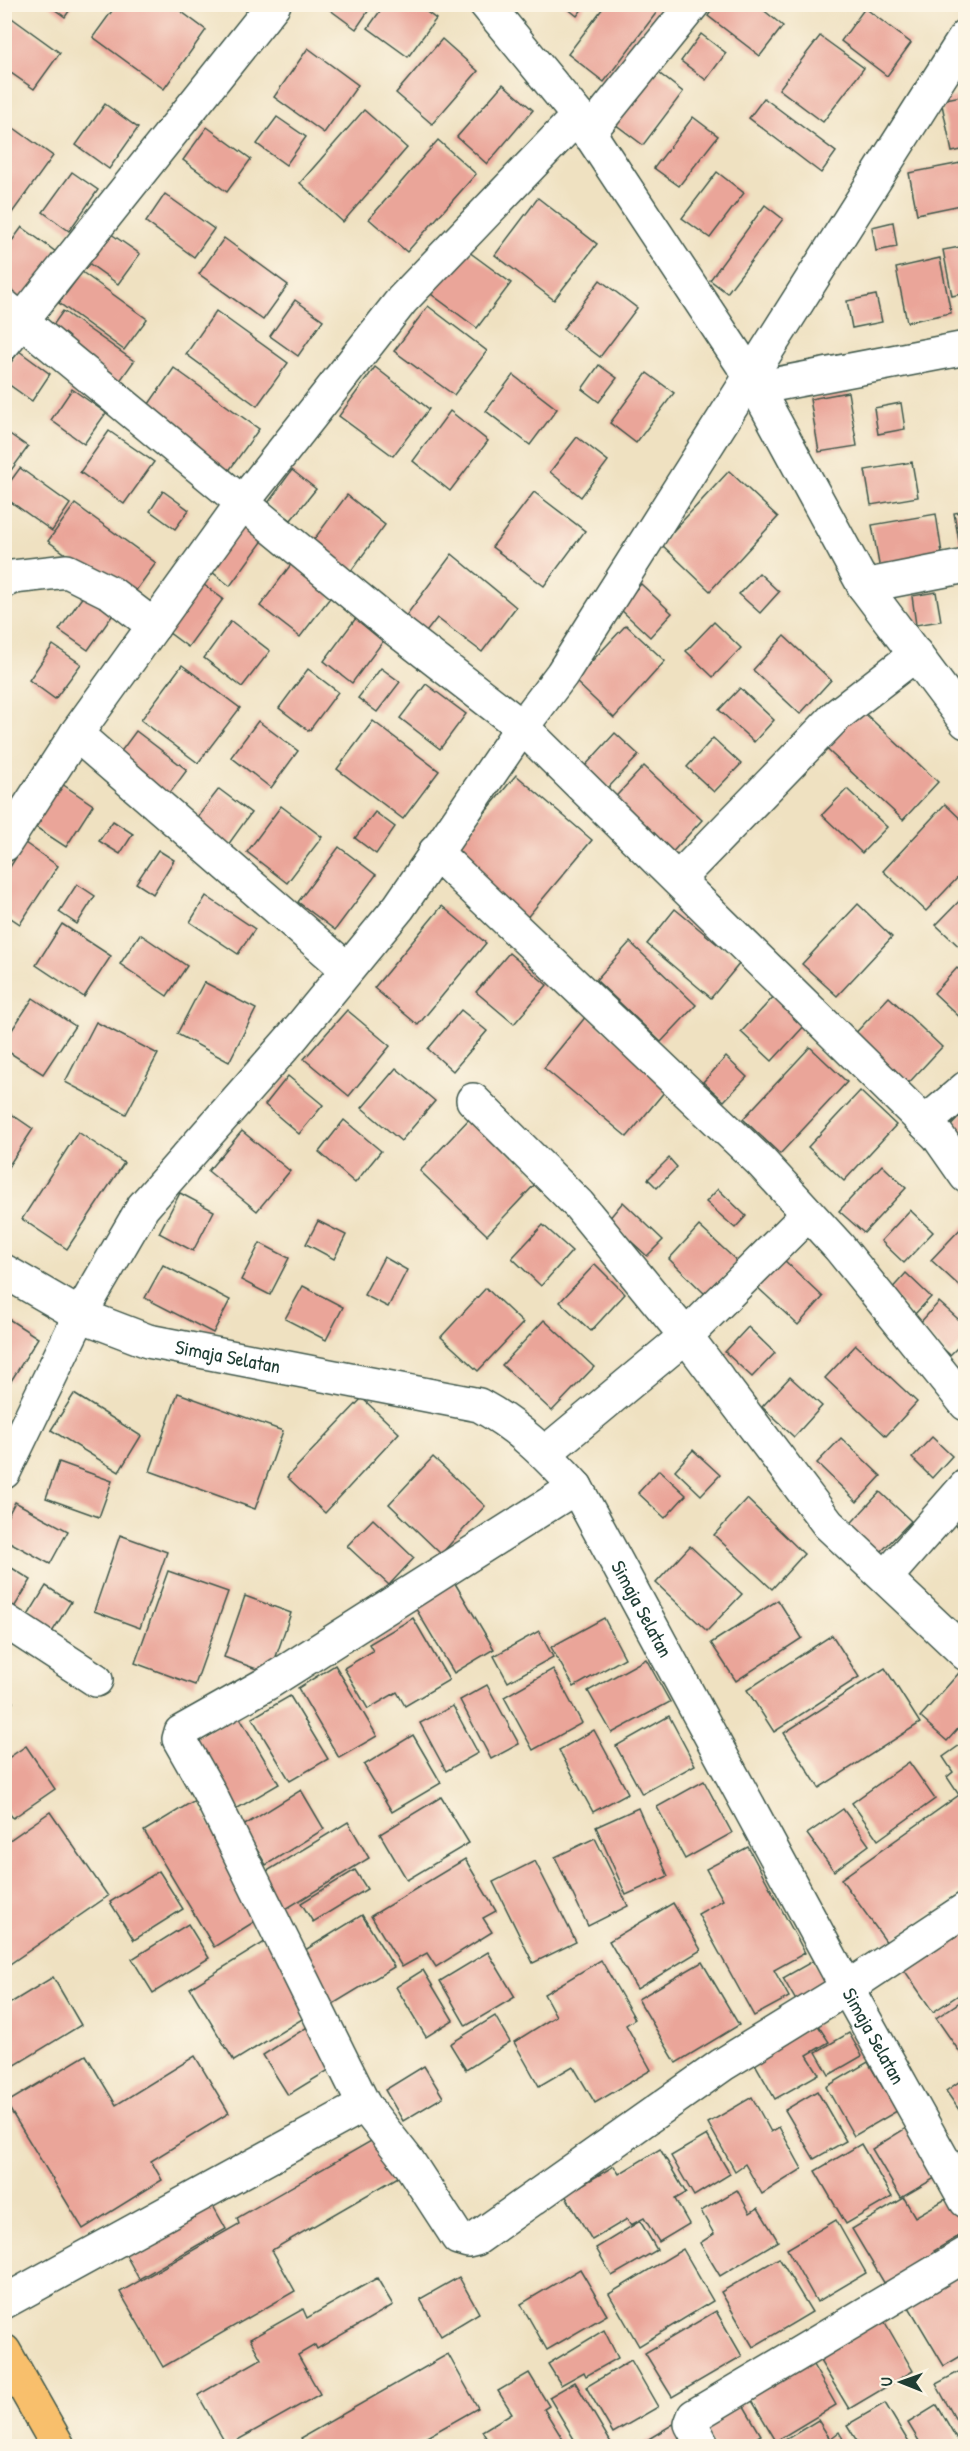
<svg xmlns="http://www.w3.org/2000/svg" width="970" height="2451" viewBox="0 0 970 2451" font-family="'Patrick Hand',sans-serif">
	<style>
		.building { fill: #eaa599 }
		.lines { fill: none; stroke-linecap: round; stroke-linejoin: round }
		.minor-casing { stroke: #3e5649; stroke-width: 36 }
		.major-casing { stroke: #3e5649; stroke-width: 36 }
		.minor { stroke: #fff; stroke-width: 33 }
		.major { stroke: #f8bf6c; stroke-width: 33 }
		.labels { text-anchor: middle; stroke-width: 4.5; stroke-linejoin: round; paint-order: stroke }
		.street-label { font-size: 20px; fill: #1f3d34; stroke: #fcf5e5 }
	</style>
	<rect width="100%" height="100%" fill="#fcf5e5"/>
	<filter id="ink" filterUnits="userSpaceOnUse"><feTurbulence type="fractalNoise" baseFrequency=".0167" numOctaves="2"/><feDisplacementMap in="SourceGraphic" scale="12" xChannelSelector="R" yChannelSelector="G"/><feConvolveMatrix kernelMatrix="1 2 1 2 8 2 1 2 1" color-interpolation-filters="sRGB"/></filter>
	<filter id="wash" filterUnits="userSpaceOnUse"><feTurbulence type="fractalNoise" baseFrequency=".008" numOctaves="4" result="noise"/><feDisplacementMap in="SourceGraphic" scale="24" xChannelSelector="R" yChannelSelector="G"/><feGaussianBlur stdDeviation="1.35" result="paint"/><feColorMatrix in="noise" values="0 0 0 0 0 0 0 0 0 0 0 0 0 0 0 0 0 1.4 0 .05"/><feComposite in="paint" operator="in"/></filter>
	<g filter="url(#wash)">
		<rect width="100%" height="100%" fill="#efe1c1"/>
		<g id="blocks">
			<!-- building -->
			<g class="building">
				<path d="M47,4H74L65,17Z"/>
				<path d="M117,4H171L206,30L164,89L93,37Z"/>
				<path d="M322,4H373L356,29Z"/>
				<path d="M385,4H416L436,19L408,57L368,28Z"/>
				<path d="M562,4H586L577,16Z"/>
				<path d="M606,4H663L604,82L568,54Z"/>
				<path d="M716,4H756L783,26L760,56L708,16Z"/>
				<path d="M865,8L911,43L887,76L841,41Z"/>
				<path d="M9,16L60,53L34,89L4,68V22Z"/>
				<path d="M701,34L726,53L706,80L681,61Z"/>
				<path d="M820,36L864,68L823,122L779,89Z"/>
				<path d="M442,39L478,71L432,124L396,93Z"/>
				<path d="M308,48L358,85L324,133L274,97Z"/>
				<path d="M651,67L683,92L643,145L611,121Z"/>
				<path d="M503,84L533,110L487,164L457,137Z"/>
				<path d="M966,95V149L952,152L941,100Z"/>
				<path d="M764,98L836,152L821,173L749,118Z"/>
				<path d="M105,104L138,128L109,169L76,145Z"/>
				<path d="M364,110L407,148L343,222L300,183Z"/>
				<path d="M277,117L306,137L286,165L257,144Z"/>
				<path d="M693,117L718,136L679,186L654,168Z"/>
				<path d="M4,121L53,156L4,224Z"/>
				<path d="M207,127L251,159L227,192L183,160Z"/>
				<path d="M438,140L476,174L407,252L369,219Z"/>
				<path d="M966,162V204L917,214L909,173Z"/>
				<path d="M72,172L98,190L69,231L43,212Z"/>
				<path d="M717,172L744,193L710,238L682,218Z"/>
				<path d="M165,194L214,229L194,257L146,222Z"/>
				<path d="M538,198L597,244L554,300L495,255Z"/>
				<path d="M765,205L783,219L727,293L710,280Z"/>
				<path d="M893,222L897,247L876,251L872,227Z"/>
				<path d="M22,227L60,255L21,310L4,298V252Z"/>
				<path d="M101,227L140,254L118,284L80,257Z"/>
				<path d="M224,238L288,285L263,320L199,274Z"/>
				<path d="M966,246V293L952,296L943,250Z"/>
				<path d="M465,249L511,283L477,328L431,294Z"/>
				<path d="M940,258L951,313L907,322L896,268Z"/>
				<path d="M82,272L147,319L124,350L59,303Z"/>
				<path d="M600,280L637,308L600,357L563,329Z"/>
				<path d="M876,295L882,322L852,328L847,301Z"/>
				<path d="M295,300L323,320L298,356L270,336Z"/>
				<path d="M428,306L487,351L454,395L394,351Z"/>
				<path d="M63,311L134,361L117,385L46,335Z"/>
				<path d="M216,311L288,363L257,406L186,354Z"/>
				<path d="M19,351L50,374L32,401L4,381V372Z"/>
				<path d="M599,365L617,378L599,402L582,389Z"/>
				<path d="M375,367L429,409L393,456L339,416Z"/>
				<path d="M174,368L259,429L228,472L144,411Z"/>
				<path d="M647,373L674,393L636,443L610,423Z"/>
				<path d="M513,375L557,409L530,445L486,411Z"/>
				<path d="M72,389L106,413L84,444L51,420Z"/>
				<path d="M848,392L857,446L819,452L810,399Z"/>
				<path d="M901,403L905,429L878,434L874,408Z"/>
				<path d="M450,411L488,441L450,491L413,461Z"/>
				<path d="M4,430L28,447L4,480Z"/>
				<path d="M109,431L154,462L124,504L80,472Z"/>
				<path d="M577,437L608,461L581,497L550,472Z"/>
				<path d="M912,462L918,497L871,505L865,470Z"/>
				<path d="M20,468L70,504L52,531L4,497V490Z"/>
				<path d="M292,470L316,489L291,520L268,503Z"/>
				<path d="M729,471L778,517L710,591L661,544Z"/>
				<path d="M163,491L189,510L175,529L150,511Z"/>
				<path d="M534,492L585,531L544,586L492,547Z"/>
				<path d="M347,495L385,525L351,571L312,542Z"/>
				<path d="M75,504L156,563L129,600L48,541Z"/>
				<path d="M966,511V552L961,553L954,513Z"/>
				<path d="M936,514L943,560L880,570L872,525Z"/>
				<path d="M245,518L267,535L230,586L207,568Z"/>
				<path d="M452,554L516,607L482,652L437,618L423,636L402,621Z"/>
				<path d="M295,559L336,590L300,637L260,606Z"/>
				<path d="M759,573L779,592L760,613L739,594Z"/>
				<path d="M196,579L223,599L188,647L160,626Z"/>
				<path d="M641,584L672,613L650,637L619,608Z"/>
				<path d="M88,589L117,609L88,650L59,630Z"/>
				<path d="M936,592L941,621L916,625L912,596Z"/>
				<path d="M359,614L387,636L352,683L324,661Z"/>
				<path d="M231,621L270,651L242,687L204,658Z"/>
				<path d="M714,622L741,648L713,677L686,651Z"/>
				<path d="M626,625L665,661L614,718L574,680Z"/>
				<path d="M784,636L831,680L800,714L753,670Z"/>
				<path d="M53,645L81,664L55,699L29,680Z"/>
				<path d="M182,665L240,708L198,763L141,720Z"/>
				<path d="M381,668L400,682L377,712L358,698Z"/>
				<path d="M308,669L338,692L309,731L279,708Z"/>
				<path d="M426,684L466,714L440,749L400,718Z"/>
				<path d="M740,688L774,720L754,742L719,710Z"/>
				<path d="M855,704L938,782L903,820L819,742Z"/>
				<path d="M258,721L298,751L271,788L231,757Z"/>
				<path d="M373,721L439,771L403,819L337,769Z"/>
				<path d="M136,731L187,770L167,797L116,758Z"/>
				<path d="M615,733L639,755L608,788L585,766Z"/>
				<path d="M713,738L741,764L714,792L687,767Z"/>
				<path d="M644,766L702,820L665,860L607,806Z"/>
				<path d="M516,775L592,840L525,920L449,856Z"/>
				<path d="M59,782L93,805L66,847L31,824Z"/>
				<path d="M219,789L251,813L228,845L195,820Z"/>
				<path d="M847,789L887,827L862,853L822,815Z"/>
				<path d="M945,804L966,824V869L926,911L883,871Z"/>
				<path d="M281,806L322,837L287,883L247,852Z"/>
				<path d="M375,812L395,827L376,854L355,838Z"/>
				<path d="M113,821L133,834L120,854L99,841Z"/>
				<path d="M25,843L58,866L20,924L5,914V875Z"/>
				<path d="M339,847L376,875L335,930L298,902Z"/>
				<path d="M158,850L174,860L153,894L136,883Z"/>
				<path d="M77,884L95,896L77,924L59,912Z"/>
				<path d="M966,894V953L936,925Z"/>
				<path d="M206,896L255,929L238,954L190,922Z"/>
				<path d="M858,904L892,937L837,996L802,964Z"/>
				<path d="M442,906L486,943L418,1025L374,988Z"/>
				<path d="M675,909L740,963L711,998L647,944Z"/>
				<path d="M62,924L111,956L84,997L36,965Z"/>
				<path d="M140,934L187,966L167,996L120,964Z"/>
				<path d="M630,942L696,1005L661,1042L596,980Z"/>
				<path d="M509,953L547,985L514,1024L476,992Z"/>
				<path d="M957,968L966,976V1023L934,993Z"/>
				<path d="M204,982L256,1009L229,1062L177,1034Z"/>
				<path d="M776,994L807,1023L772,1061L741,1032Z"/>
				<path d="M889,997L942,1047L903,1089L850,1039Z"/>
				<path d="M33,998L75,1026L43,1074L4,1049V1042Z"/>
				<path d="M347,1010L390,1046L349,1096L304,1059Z"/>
				<path d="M461,1010L487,1031L453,1071L428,1049Z"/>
				<path d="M587,1015L670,1085L627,1137L544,1068Z"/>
				<path d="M96,1022L158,1054L126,1114L65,1082Z"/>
				<path d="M810,1047L847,1082L780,1154L743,1119Z"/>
				<path d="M726,1057L747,1077L724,1101L703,1082Z"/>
				<path d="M396,1068L435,1101L401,1141L362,1108Z"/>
				<path d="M288,1076L323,1105L299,1134L265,1105Z"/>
				<path d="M860,1091L896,1125L844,1181L808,1147Z"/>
				<path d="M4,1109L33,1129L4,1173Z"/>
				<path d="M966,1110V1153L944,1133Z"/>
				<path d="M471,1117L538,1181L487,1235L420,1171Z"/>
				<path d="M344,1120L381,1151L355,1183L319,1152Z"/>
				<path d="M242,1131L290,1171L257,1211L208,1171Z"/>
				<path d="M78,1132L124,1163L67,1249L22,1219Z"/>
				<path d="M669,1158L677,1167L657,1188L648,1179Z"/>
				<path d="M882,1165L906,1188L864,1233L839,1211Z"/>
				<path d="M718,1189L746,1216L735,1228L706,1202Z"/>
				<path d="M180,1193L214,1211L193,1251L159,1233Z"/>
				<path d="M623,1202L663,1240L647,1256L608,1220Z"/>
				<path d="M910,1210L933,1232L904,1263L881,1241Z"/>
				<path d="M318,1221L346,1235L334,1259L306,1244Z"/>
				<path d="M543,1225L572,1251L541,1286L512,1258Z"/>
				<path d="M964,1225L966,1227V1292L931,1260Z"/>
				<path d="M699,1226L738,1262L707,1296L669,1259Z"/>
				<path d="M260,1243L289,1258L270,1295L241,1280Z"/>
				<path d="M384,1257L407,1270L388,1307L364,1295Z"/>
				<path d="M782,1258L823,1297L798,1325L756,1286Z"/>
				<path d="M595,1264L625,1294L591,1331L560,1302Z"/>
				<path d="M163,1265L230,1300L213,1333L145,1298Z"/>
				<path d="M906,1273L931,1297L914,1315L889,1292Z"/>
				<path d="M303,1286L343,1307L326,1340L285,1319Z"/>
				<path d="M486,1288L523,1323L478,1371L441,1337Z"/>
				<path d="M939,1302L966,1326V1339L950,1355L918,1325Z"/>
				<path d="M4,1316L38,1338L11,1381L4,1377Z"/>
				<path d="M544,1320L594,1367L552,1411L502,1365Z"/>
				<path d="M748,1327L775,1353L752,1377L725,1352Z"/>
				<path d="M856,1345L917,1402L886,1436L825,1378Z"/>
				<path d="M790,1377L822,1406L794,1437L762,1407Z"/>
				<path d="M178,1393L283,1431L255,1509L150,1471Z"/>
				<path d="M74,1394L141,1436L119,1472L51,1430Z"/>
				<path d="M362,1398L399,1433L325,1513L287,1477Z"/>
				<path d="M932,1437L952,1456L932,1478L912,1458Z"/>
				<path d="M841,1438L881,1476L857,1502L817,1463Z"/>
				<path d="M693,1450L720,1475L701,1495L675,1470Z"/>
				<path d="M433,1457L485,1506L441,1554L389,1504Z"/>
				<path d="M59,1462L112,1481L99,1517L46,1498Z"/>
				<path d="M659,1470L686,1495L665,1518L638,1493Z"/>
				<path d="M880,1492L911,1521L872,1561L842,1533Z"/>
				<path d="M966,1497V1535L947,1517Z"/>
				<path d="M747,1499L804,1554L772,1589L714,1535Z"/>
				<path d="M15,1502L68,1531L50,1564L4,1539V1523Z"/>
				<path d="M373,1519L414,1558L389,1585L347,1546Z"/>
				<path d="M120,1535L167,1552L140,1628L94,1611Z"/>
				<path d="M690,1546L742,1594L707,1631L656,1583Z"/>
				<path d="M4,1563L31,1580L10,1614L4,1611Z"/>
				<path d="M168,1571L228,1592L195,1685L135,1663Z"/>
				<path d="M453,1580L494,1649L454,1673L413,1604Z"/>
				<path d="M46,1586L71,1602L49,1637L24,1622Z"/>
				<path d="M245,1596L291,1613L270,1674L224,1657Z"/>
				<path d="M778,1600L802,1638L736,1681L711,1643Z"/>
				<path d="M413,1618L449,1680L405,1706L397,1692L368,1709L344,1668L373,1651L369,1644Z"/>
				<path d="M604,1618L625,1658L574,1687L551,1647Z"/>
				<path d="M539,1631L553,1657L508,1682L494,1656Z"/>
				<path d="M832,1635L859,1677L774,1732L747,1690Z"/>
				<path d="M646,1659L670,1702L612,1733L588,1691Z"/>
				<path d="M335,1665L377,1736L339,1758L298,1688Z"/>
				<path d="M966,1665V1720L947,1741L920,1717Z"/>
				<path d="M885,1668L920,1723L819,1788L784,1733Z"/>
				<path d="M553,1669L582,1723L533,1750L504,1697Z"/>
				<path d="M487,1685L519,1744L491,1759L460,1700Z"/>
				<path d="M290,1696L328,1759L290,1781L252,1718Z"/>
				<path d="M4,1698L13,1702L4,1720Z"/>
				<path d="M453,1706L478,1753L446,1771L420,1723Z"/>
				<path d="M237,1713L279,1784L231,1812L189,1741Z"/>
				<path d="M669,1716L695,1765L642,1794L616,1746Z"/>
				<path d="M594,1730L628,1793L593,1812L559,1750Z"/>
				<path d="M413,1735L441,1783L392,1812L364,1765Z"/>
				<path d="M960,1745L966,1753V1888L887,1943L841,1879L959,1795L947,1777L953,1772L943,1757Z"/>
				<path d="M26,1746L55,1789L13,1818L4,1806V1761Z"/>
				<path d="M909,1762L935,1799L878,1840L852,1803Z"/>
				<path d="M704,1781L732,1833L685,1859L657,1807Z"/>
				<path d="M301,1790L324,1829L266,1865L243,1826Z"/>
				<path d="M441,1797L469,1843L407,1880L380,1834Z"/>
				<path d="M195,1800L265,1915L214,1947L144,1831Z"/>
				<path d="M638,1808L668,1876L626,1895L596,1827Z"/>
				<path d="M843,1809L869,1845L834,1871L807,1834Z"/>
				<path d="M50,1812L108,1896L4,1968V1844Z"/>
				<path d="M348,1822L369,1858L281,1912L259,1876Z"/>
				<path d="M595,1838L628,1906L588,1926L555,1857Z"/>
				<path d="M748,1847L805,1953L774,1970L789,1997L754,2016L698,1914L723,1900L706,1869Z"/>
				<path d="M465,1859L496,1911L483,1918L492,1932L436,1967L427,1953L402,1967L371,1916Z"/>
				<path d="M535,1861L576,1942L533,1963L493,1882Z"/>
				<path d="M355,1870L367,1889L313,1922L301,1903Z"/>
				<path d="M159,1871L183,1909L134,1940L110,1902Z"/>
				<path d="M673,1903L701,1950L637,1989L609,1941Z"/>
				<path d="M966,1910V1990L933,2012L896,1958Z"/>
				<path d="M362,1915L394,1967L328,2007L297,1955Z"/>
				<path d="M188,1924L209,1958L153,1993L132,1959Z"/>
				<path d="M268,1940L312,2013L234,2061L190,1988Z"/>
				<path d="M488,1952L515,1997L466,2026L440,1981Z"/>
				<path d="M601,1960L635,2019L626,2025L651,2070L595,2103L573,2066L539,2086L514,2042L556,2016L544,1994Z"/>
				<path d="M813,1961L828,1986L798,2004L783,1978Z"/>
				<path d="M702,1962L739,2025L676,2063L638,1999Z"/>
				<path d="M423,1970L453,2020L426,2037L396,1987Z"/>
				<path d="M53,1977L81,2025L4,2072V2007Z"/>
				<path d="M966,1998V2061L936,2018Z"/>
				<path d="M495,2016L510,2042L466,2070L450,2044Z"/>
				<path d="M312,2024L337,2065L288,2095L263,2055Z"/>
				<path d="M817,2024L829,2042L807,2055L819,2074L775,2099L750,2055Z"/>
				<path d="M849,2033L862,2056L829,2075L816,2052Z"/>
				<path d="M86,2055L116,2105L195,2056L229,2113L151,2161L162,2180L83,2229L6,2103Z"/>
				<path d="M868,2062L897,2111L854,2136L826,2087Z"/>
				<path d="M424,2066L443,2097L403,2121L385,2090Z"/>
				<path d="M966,2077V2120L946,2091Z"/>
				<path d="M817,2091L846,2141L814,2159L785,2110Z"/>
				<path d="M752,2097L771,2132L779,2127L802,2169L762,2194L745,2164L735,2171L708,2123Z"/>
				<path d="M906,2128L935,2178L901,2198L872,2149Z"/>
				<path d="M707,2135L730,2174L694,2196L671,2156Z"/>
				<path d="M378,2137L400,2176L272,2250L295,2291L163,2367L120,2292L239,2224L237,2218Z"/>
				<path d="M861,2144L892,2197L846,2224L815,2171Z"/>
				<path d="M660,2149L686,2193L675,2199L689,2224L659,2242L644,2218L631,2225L627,2219L592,2240L565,2195L614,2166L619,2174Z"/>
				<path d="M737,2190L750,2213L758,2208L778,2241L720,2276L700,2243L714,2234L701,2211Z"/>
				<path d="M207,2195L226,2229L139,2279L120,2244Z"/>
				<path d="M949,2197L966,2225V2232L934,2251L937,2255L886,2286L852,2229L904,2198L915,2217Z"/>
				<path d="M836,2220L866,2273L817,2302L787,2249Z"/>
				<path d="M640,2221L657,2250L612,2276L596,2248Z"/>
				<path d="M683,2249L713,2301L639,2346L609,2294Z"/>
				<path d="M779,2258L812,2312L753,2347L721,2292Z"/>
				<path d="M966,2266V2353L944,2366L906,2302Z"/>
				<path d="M580,2269L607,2315L547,2350L521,2304Z"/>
				<path d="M459,2277L479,2313L441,2336L420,2299Z"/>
				<path d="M377,2278L393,2305L317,2349L315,2345L298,2355L320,2394L227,2446L198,2395L261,2359L250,2339L303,2309L307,2318Z"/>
				<path d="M716,2311L742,2356L672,2397L645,2353Z"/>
				<path d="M879,2312L913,2371L849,2409L814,2351Z"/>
				<path d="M604,2330L618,2358L586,2376L584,2372L561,2385L548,2364Z"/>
				<path d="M448,2354L478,2408L411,2446H306L301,2438Z"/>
				<path d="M809,2358L836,2405L776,2441L748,2394Z"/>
				<path d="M631,2360L658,2407L613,2433L586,2387Z"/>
				<path d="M966,2368V2438L936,2384Z"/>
				<path d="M529,2373L549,2406L544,2409L567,2446H491L482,2431L512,2413L498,2391Z"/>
				<path d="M575,2382L613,2446H578L549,2397Z"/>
				<path d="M738,2396L761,2435L742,2446H713L697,2420Z"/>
				<path d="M885,2403L911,2446H860L847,2425Z"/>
				<path d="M937,2405L961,2446H922L908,2423Z"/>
				<path d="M818,2420L830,2439L839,2432L847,2446H781L780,2443Z"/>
				<path d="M675,2423L689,2446H630L636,2443L637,2446Z"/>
			</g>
		</g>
	</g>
	<g filter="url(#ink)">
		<use href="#blocks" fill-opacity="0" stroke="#3e5649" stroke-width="1.5"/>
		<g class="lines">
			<!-- minor casing -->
			<g class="minor-casing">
				<g id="minor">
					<path d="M486,4L578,116L750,376L864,586L966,722"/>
					<path d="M588,134L693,4"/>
					<path d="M4,306L394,628L522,727L938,1136L966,1176"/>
					<path d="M4,343L274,4"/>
					<path d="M756,388L966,348"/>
					<path d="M4,581L13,577L67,571L111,593L154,626"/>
					<path d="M864,586L966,566"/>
					<path d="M76,734L347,969"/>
					<path d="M4,845L76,734L243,502L402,300L578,116"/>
					<path d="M435,852L761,1162L839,1247L966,1404"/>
					<path d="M678,879L836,716L916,654"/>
					<path d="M473,1100L578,1204L686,1336L828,1524L966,1654"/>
					<path d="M925,1123L966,1088"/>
					<path id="s1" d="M4,1271L80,1315L148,1341L479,1405C518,1426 546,1454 576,1487L847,1988L966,2201"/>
					<path d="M545,1453L686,1336L808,1214"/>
					<path d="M4,1472L80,1315L143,1207L290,1040L399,907L522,727L562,674L966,36"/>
					<path d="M576,1487L266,1684L181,1732L179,1739L208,1790L364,2105L408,2161L458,2238L468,2241L476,2239L722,2065L847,1988L966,1909"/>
					<path d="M886,1577L966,1486"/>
					<path d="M4,1620L96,1680"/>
					<path d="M4,2302L364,2105"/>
					<path d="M703,2446L691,2424L694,2416L966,2254"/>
				</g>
			</g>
			<!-- major casing -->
			<g class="major-casing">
				<path id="major" d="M4,2351L58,2446"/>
			</g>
			<!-- minor -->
			<use href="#minor" class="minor"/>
			<!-- major -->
			<use href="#major" class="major"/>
		</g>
	</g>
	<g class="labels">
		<!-- street labels -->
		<g class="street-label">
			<text dy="7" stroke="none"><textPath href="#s1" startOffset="242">Simaja Selatan</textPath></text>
			<text dy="7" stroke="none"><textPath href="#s1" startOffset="764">Simaja Selatan</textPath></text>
			<text dy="7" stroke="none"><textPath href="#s1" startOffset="1250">Simaja Selatan</textPath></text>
		</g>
	</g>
	<!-- margin -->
	<rect width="970" height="2451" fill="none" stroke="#fcf5e5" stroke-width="24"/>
	<!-- north arrow -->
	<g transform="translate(901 2382) rotate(271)" stroke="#fcf5e5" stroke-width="4.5" paint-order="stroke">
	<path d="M0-4.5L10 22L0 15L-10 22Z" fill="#1f3d34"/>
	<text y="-9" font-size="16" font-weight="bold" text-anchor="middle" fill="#1f3d34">U</text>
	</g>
</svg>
